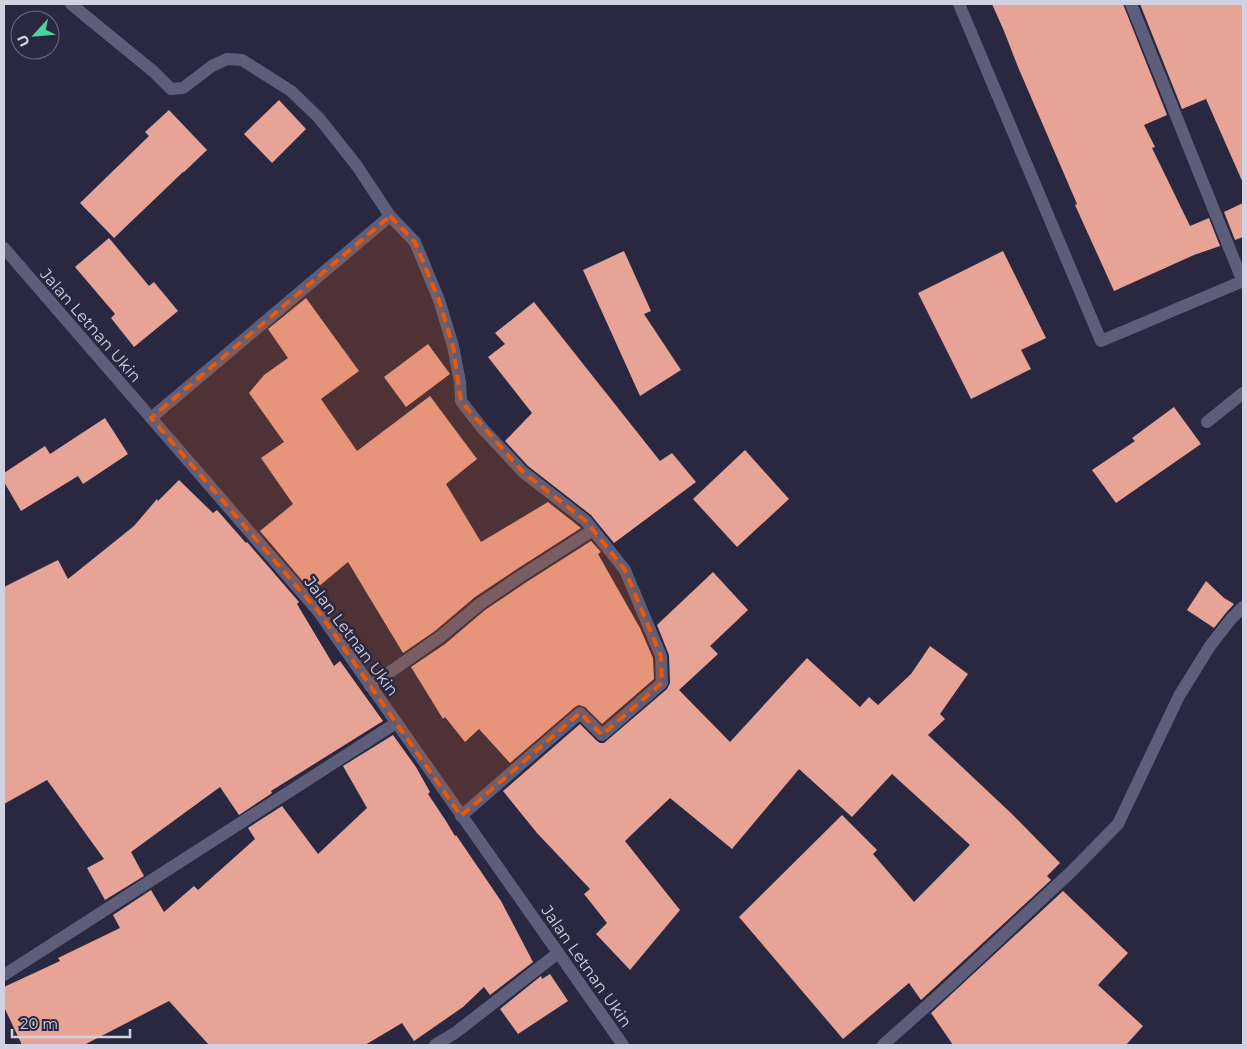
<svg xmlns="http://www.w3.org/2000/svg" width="1247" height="1049" viewBox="0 0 1247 1049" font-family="Montserrat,sans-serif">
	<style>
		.building { fill: #e7a396 }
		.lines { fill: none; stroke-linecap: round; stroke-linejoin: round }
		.minor { stroke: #5f5e7a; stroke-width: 12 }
		.marked { fill: #e8590c; fill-opacity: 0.2; stroke: #e8590c; stroke-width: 4; stroke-dasharray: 10 6; stroke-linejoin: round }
		.labels { text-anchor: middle; stroke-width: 5; stroke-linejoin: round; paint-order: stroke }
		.street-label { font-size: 16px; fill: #d1d1e1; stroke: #292840 }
	</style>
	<rect width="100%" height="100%" fill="#292840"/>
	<!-- building -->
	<g class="building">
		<path d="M992,4H1123L1167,115L1144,125L1155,147L1152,148L1190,226L1209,218L1220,246L1194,255L1114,291L1075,205L1077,204L1018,67L1004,31Z"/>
		<path d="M1140,4H1243V183L1206,99L1182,109Z"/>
		<path d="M279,100L306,129L272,163L244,134Z"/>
		<path d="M169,110L207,150L184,172H183L114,238L80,203L149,136L145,132Z"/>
		<path d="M1243,203V237L1235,240L1224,212Z"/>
		<path d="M109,238L149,286L154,282L178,311L134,347L111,318L115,314L75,267Z"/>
		<path d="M624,251L651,311L644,314L681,370L640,396L583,270Z"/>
		<path d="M1003,251L1046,338L1021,350L1031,369L971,399L918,293Z"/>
		<path d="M306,298L359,371L321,399L357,451L430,396L477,459L446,484L481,542L548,502L581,528L517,569L475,597L435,631L403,653L348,562L312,592L260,531L293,504L261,458L284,442L249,393L264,375L288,358L268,329Z"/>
		<path d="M534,302L660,461L672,453L696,482L614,543L591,515L528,466L505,441L532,413L488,357L505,344L495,333Z"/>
		<path d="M428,344L450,374L406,407L384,377Z"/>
		<path d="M1174,407L1201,444L1116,503L1092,470L1135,441L1132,438Z"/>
		<path d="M105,418L128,454L83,484L78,476L21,511L4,482V473L45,446L50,454Z"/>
		<path d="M745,450L789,499L737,547L693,499Z"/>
		<path d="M179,480L213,513L217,510L246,543L247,542L299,602L297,604L334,666L340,661L383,721L271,791L272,793L239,815L220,787L131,852L144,876L105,900L87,868L104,859L47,780L4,804V587L58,560L68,579L134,526L157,499L158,501Z"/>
		<path d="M591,541L601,552L598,554L640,628L653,658L654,679L602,724L585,707L579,705L575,707L510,763L479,729L465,742L445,717L443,719L411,667L445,644L485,610L525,583Z"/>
		<path d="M713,572L748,610L710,646L718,654L679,690L730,742L807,658L860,707L869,697L878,705L911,674L930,646L968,674L940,714L945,719L928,735L1012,814L1060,863L1047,876L1051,880L921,1000L909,983L843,1039L739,917L842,815L877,850L873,854L914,902L970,845L892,774L852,817L799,769L732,849L670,798L625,841L680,910L630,970L596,934L607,923L584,894L590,889L537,833L503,791L580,724L597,741L600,743H604L667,689L670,683L669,655L657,625Z"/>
		<path d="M1206,581L1224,598L1234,604L1225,614L1214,628L1187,610Z"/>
		<path d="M393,735L416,767L430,792L428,794L446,821L455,836L456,835L501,901L533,962L490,995L484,987L463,1007L414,1041L402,1023L365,1045H209L169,1001L84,1045H22L4,1007V987L60,961L58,958L120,928L113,915L151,890L164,912L194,886L198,890L255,839L248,828L282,806L318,854L367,808L343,766Z"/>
		<path d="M1063,891L1128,953L1098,985L1143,1026L1126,1045H953L931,1013Z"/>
		<path d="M550,974L568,1001L518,1034L500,1009L541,976L542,979Z"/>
	</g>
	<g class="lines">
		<!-- minor -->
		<g class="minor">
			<path d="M71,4L154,72L171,89L183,88L212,66L227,59L242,60L291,91L319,118L357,166L390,216L415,242L439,300L453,346L460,382L461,401L482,428L523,472L586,521L625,570L661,656L662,683L602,735L580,713L461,816"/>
			<path d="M959,4L1101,341L1243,281"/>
			<path d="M1131,4L1243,282"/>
			<path d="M4,248L318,611L623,1045"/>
			<path d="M151,418L390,216"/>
			<path d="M1207,422L1243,393"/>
			<path d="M370,686L440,637L480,604L521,576L593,530"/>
			<path d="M4,975L396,723"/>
			<path d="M435,1045L455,1033L558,953"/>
			<path d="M883,1045L948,987L1072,871L1118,824L1179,696L1210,646L1231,619L1243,607"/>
		</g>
	</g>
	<!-- marked area -->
	<path class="marked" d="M390,216L415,242L439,300L453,346L461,401L523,472L586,521L625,570L661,656L662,683L602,735L580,713L461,816L318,611L151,418Z"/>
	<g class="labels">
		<!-- street labels -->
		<g class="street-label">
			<text transform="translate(91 325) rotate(49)" y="6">Jalan Letnan Ukin</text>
			<text transform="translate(352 636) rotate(53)" y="6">Jalan Letnan Ukin</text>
			<text transform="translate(587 966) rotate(55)" y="6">Jalan Letnan Ukin</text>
		</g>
	</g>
	<!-- border -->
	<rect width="1247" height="1049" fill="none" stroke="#d1d1e1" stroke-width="10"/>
	<!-- north arrow -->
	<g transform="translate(35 35) rotate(244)"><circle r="24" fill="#292840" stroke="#6c6c80"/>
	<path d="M0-4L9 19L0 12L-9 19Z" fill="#49d49c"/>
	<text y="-8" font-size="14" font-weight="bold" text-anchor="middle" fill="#d1d1e1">U</text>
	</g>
	<!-- scale -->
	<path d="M12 1029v8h118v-8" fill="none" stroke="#d1d1e1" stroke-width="2.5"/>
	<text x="20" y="1029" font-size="15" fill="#d1d1e1" stroke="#292840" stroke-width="4" paint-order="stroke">20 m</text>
</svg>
